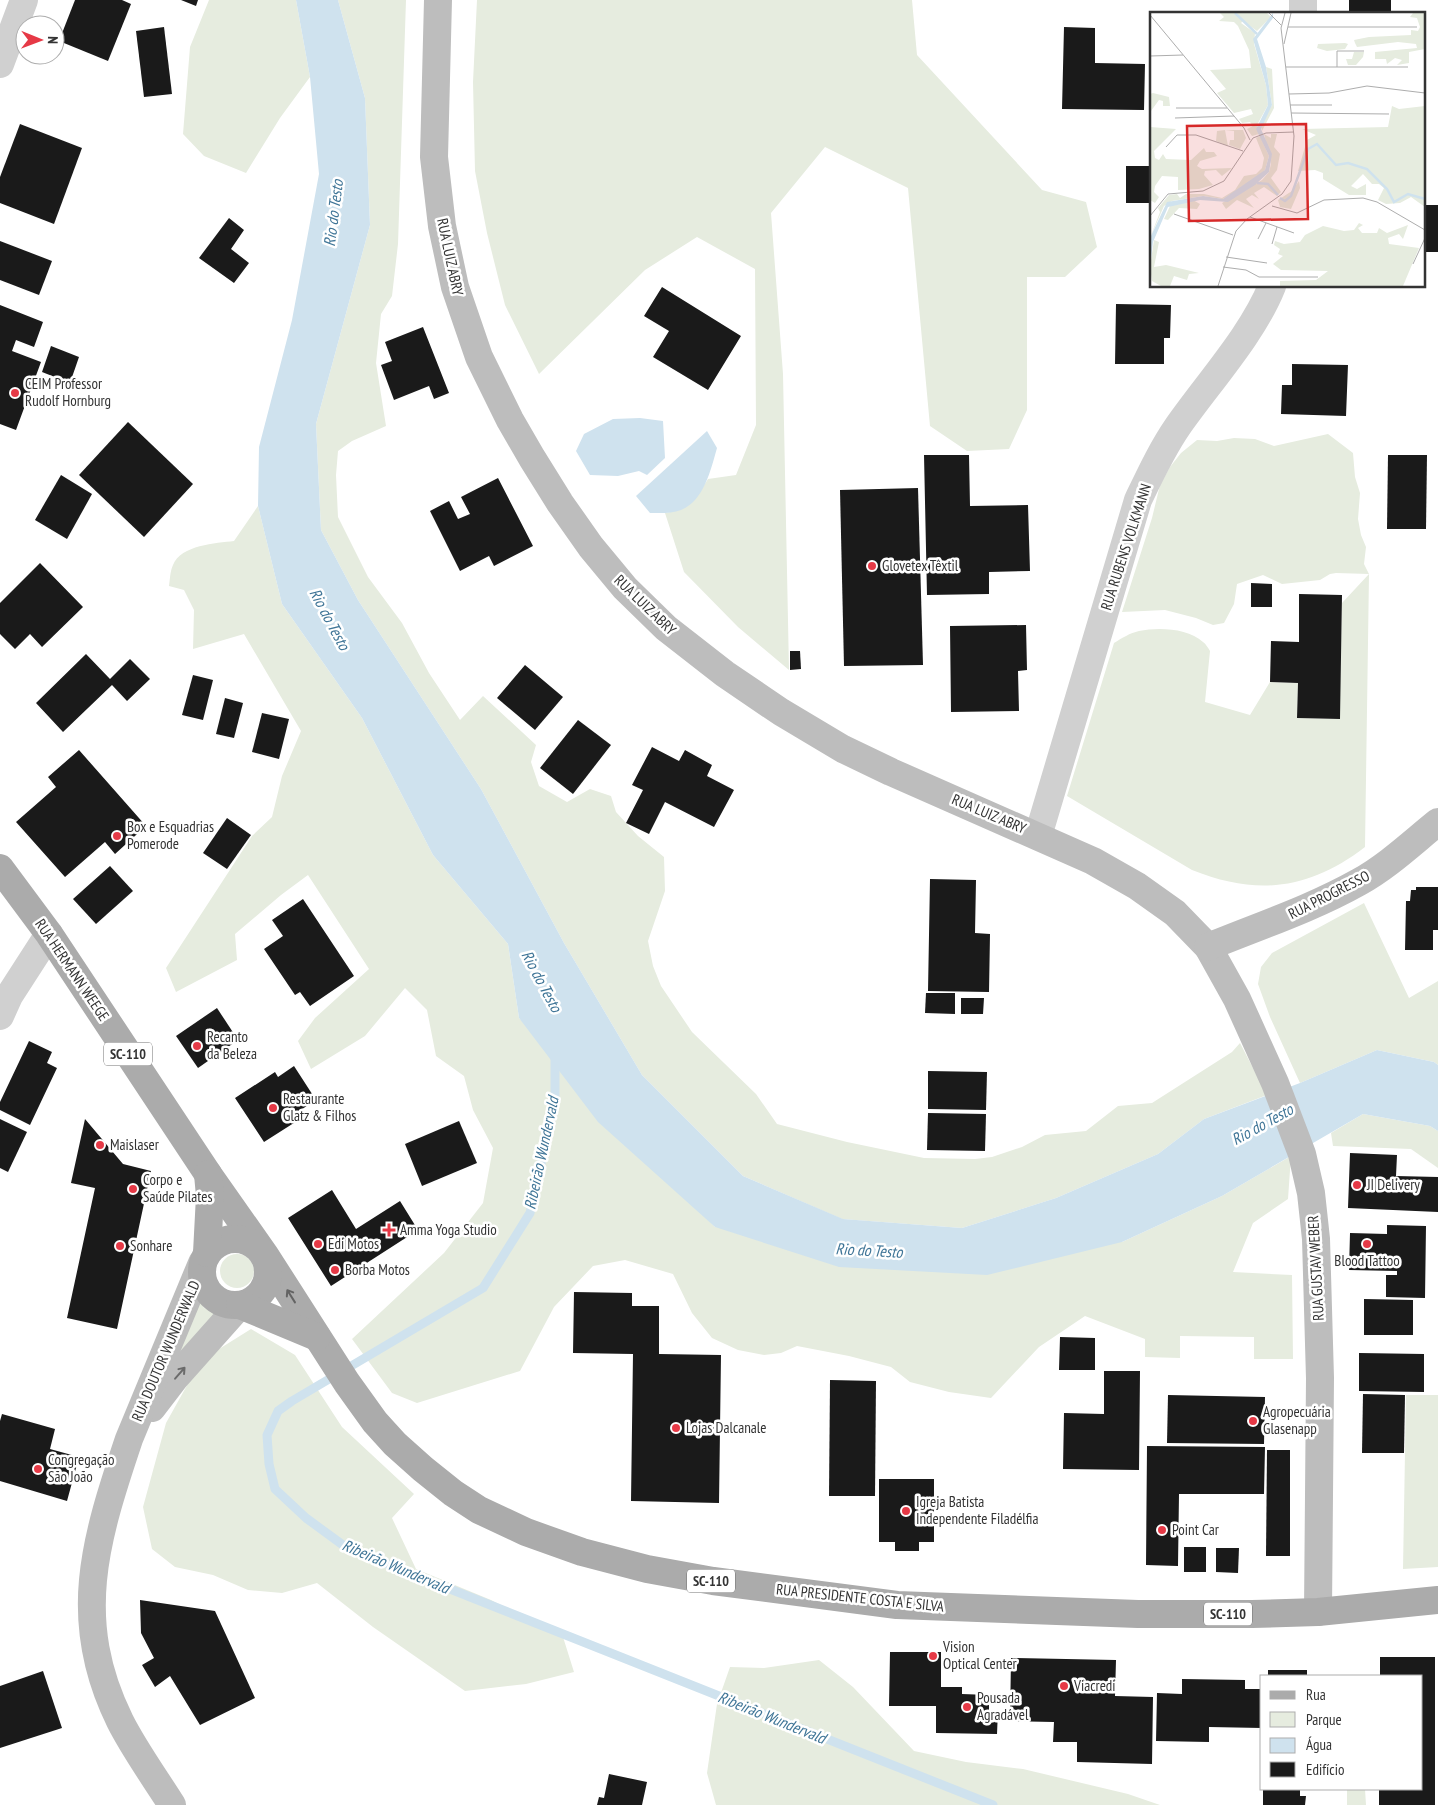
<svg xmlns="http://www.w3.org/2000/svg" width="1438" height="1805" viewBox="0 0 1438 1805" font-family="'PT Sans Narrow',sans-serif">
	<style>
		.green { fill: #e6ecdf }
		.water { fill: #cfe2ee }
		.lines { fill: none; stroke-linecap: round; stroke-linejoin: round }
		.stream { stroke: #cfe2ee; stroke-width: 9 }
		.building { fill: #1a1a1a }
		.street { stroke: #d0d0d0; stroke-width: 28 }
		.secondary { stroke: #bdbdbd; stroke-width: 28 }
		.primary { stroke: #ababab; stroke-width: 28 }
		.oneway { stroke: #636363 }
		.oneway2 { stroke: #6a6a6a }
		.poi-dot { fill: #e63946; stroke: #fff; stroke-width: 2 }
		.labels { text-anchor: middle; stroke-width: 5; stroke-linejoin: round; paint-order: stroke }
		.shield { fill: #fff; stroke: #707070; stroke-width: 1 }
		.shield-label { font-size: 14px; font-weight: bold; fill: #333 }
		.street-label { font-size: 15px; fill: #333; stroke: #fff }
		.poi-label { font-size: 15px; fill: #333; stroke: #fff; text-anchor: start }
		.water-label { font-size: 16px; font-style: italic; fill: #3f7597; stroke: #fff }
		.inset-river { fill: none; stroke: #cfe2ee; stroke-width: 2.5 }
		.inset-road { fill: none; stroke: #adadad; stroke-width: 1 }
		.view { fill: #d62828; fill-opacity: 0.15; stroke: #d62828; stroke-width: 2.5 }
		.inset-edge { fill: none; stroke: #333; stroke-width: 2.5 }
	</style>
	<rect width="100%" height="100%" fill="#fff"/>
	<!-- green -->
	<g class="green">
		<path d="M209,0H296L310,77L280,118L246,173L204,156L183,134L190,47Z"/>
		<path d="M338,0H406L398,244L392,296L381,314L376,363L386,426L352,441L338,451L336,475L338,517L368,577L402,623L429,673L460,720L483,696L536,745L531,762L539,786L567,802L590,789L611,796L616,812L638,836L664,857L665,891L648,941L653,966L661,986L692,1032L756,1094L777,1124L847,1142L924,1158L975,1159L992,1157L1022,1147L1045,1135L1086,1131L1118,1106L1152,1103L1232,1052L1240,1043L1267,1095L1204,1119L1158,1154L1056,1198L962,1228L842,1219L743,1176L642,1075L564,943L481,789L358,600L321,530L316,424L370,225L365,98Z"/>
		<path d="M477,0H912L917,55L1042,190L1086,202L1097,247L1065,277H1027V410L1009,449L967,451L930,426L908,188L825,147L771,213L783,374L789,670L738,627L684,572L665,513C692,508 694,501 708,479L736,475L756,425L755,269L697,237L645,270L539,374L505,305L487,233L475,171L473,82Z"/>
		<path d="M1328,434L1353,453L1355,477L1360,493L1358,519L1361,535L1366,547L1364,564L1369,574L1365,847C1309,890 1257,896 1192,870L1067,796L1114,643C1122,638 1130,633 1139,631C1158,627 1188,628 1203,642C1206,644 1208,648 1210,651L1205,702L1250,715L1270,682L1298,683L1297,718L1339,719L1342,603L1369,574L1336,573L1330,574L1320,580L1282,584L1263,575L1237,584L1234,604L1224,623L1213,625L1196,618L1165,610L1122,612L1152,518L1160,485L1170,467L1181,453L1197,440L1217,441L1234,438L1255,439L1274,446Z"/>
		<path d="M258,506L282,604L362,718L433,855L508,944L519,1018L715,1227L1122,1242L1222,1196L1291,1156L1288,1199L1253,1223L1233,1272L1292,1275L1293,1359H1254V1337L1180,1336V1358L1145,1357V1339L1085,1316L1039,1347L991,1398L949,1392L910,1382L891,1367L849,1356L797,1346L781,1353L764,1355L738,1350L712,1338L692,1313L673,1274L625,1260L593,1266L554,1307L520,1371L417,1403L392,1393L352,1339L444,1253L483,1203L493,1148L473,1110L464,1076L436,1056L427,1010L405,988L365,1036L311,1069L298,1041L315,1018L369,969L308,875L281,895L235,934L237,960L176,992L166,968L252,836L272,817L282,776L301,731L244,634L193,649L194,610L184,590L169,586C170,580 170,571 173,565C181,545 216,543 234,541Z"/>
		<path d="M1364,903L1409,998L1438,981V1065L1434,1062L1377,1050L1300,1083L1270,1017L1258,984L1261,967L1272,953Z"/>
		<path d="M1363,1114L1430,1126L1438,1131V1168L1411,1149L1333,1146L1331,1133Z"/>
		<circle cx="237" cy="1271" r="17"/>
		<path d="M198,1295L204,1308L218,1313L175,1366Z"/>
		<path d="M251,1329L295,1355L342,1427L414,1494L392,1518L416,1569L491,1600L563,1637L574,1672L526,1684L465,1691L373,1627L317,1583L282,1593L248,1590L213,1575L175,1567L152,1549L143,1507L166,1423L190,1380L211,1354Z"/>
		<path d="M1406,1395H1438V1567L1403,1569Z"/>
		<path d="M819,1660L853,1687L914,1751L966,1762L1023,1769L1128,1794L1160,1805H716L707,1773L717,1704L730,1667L764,1668Z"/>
		<path d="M1347,1789H1365L1366,1805H1347Z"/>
	</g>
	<!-- water -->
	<g class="water">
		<path d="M296,0H338L365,98L370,225L316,424L321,530L358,600L481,789L564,943L642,1075L743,1176L843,1219L962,1228L1056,1198L1158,1154L1204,1119L1300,1083L1377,1050L1434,1062L1438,1065V1131L1430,1126L1363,1114L1222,1196L1122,1242L987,1275L839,1267L715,1227L598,1122L519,1018L508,944L433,855L362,718L282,604L258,506L259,447L292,320L319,174L310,77Z"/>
		<path d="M640,418L663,421L665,458L647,475L639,471L618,476L590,475L576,451L584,434L613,419Z"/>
		<path d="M707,431L717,448C711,469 704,501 681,510C671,514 660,513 650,513L636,496Z"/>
	</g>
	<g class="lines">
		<!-- stream -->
		<path class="stream" d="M555,1053V1101L530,1213L483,1288L292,1401L278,1411L267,1435L269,1464L275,1489L306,1518L347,1548L993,1805"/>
	</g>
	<!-- building -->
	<g class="building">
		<path d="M75,0H122L131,4L108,61L59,41Z"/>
		<path d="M181,0H198L196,6Z"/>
		<rect x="1349" y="0" width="42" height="14"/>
		<path d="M164,27L172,94L144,97L136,31Z"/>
		<path d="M1064,27L1095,28V63L1145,64L1144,110L1062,109Z"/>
		<path d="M20,124L82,148L54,224L0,203V177Z"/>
		<rect x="1126" y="166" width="26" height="37"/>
		<rect x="1424" y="205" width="14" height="47"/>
		<path d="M229,218L244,230L231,249L249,263L234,283L199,258Z"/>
		<path d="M0,241L52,261L39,295L0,280Z"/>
		<path d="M662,287L741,336L708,390L653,357L669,331L644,316Z"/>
		<path d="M1116,304L1171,305L1170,338H1164V364H1115Z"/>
		<path d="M0,305L43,322L34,347L16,340L12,351L41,362L16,430L0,424Z"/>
		<path d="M423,327L449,393L434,399L429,386L394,400L381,365L392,361L385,342Z"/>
		<path d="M51,346L79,357L70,383L42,372Z"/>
		<path d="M1292,364L1348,365L1346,416L1281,414L1282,385H1292Z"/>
		<path d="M128,422L193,484L144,537L79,475Z"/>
		<path d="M924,455H969L970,506L1028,505L1030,571L989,572V594L927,595Z"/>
		<path d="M1388,455H1427L1426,529H1387Z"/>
		<path d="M61,475L92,494L67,539L35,520Z"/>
		<path d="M498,478L533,546L494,566L489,556L460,571L430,511L449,501L458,519L470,514L461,497Z"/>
		<path d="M918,488L923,665L844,666L840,490Z"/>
		<path d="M40,563L83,607L42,647L30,634L15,649L0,634V603Z"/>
		<path d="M1251,583L1272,584V607H1251Z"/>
		<path d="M1299,594L1342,595L1340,719L1297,718L1298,683L1270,682L1271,641L1299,642Z"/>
		<path d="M1026,625L1027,670L1018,671L1019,711L951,712L950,626Z"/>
		<path d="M790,651H800L801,669L790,670Z"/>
		<path d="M86,654L110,679L130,659L150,679L127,701L112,685L63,732L36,703Z"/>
		<path d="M525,665L563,697L535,730L497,698Z"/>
		<path d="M193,675L213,680L203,720L182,715Z"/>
		<path d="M225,698L243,703L234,738L216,734Z"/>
		<path d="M262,713L289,719L279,759L252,752Z"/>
		<path d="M578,720L611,745L573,794L540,768Z"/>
		<path d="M652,747L679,761L685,750L712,765L707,776L734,790L714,827L665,802L649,834L626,823L643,790L632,785Z"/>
		<path d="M79,750L146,826L115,854L105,842L65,877L16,822L56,787L48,777Z"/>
		<path d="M227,818L251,835L227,869L203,853Z"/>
		<path d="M110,866L133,891L96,924L73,899Z"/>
		<path d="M930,879L976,880L975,933L990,934L989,992L928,991Z"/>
		<path d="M1416,887H1438V930H1433V950H1405L1406,901H1410L1411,890H1416Z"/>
		<path d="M303,899L354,976L310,1006L300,992L295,995L264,949L283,936L272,920Z"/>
		<path d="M926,993H955V1014L925,1013Z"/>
		<path d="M961,998H984L983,1014H961Z"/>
		<path d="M217,1008L238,1040L198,1068L176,1036Z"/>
		<path d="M29,1041L52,1052L47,1063L57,1068L30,1125L0,1110V1102Z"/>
		<path d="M294,1066L316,1100L293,1115L297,1121L264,1142L235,1098L275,1072L278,1077Z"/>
		<path d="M928,1071L987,1072L986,1110L928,1109Z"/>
		<path d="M928,1113L986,1114L985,1151L927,1150Z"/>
		<path d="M0,1119L27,1132L8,1172L0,1168Z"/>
		<path d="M85,1119L123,1164L151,1171L117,1329L67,1318L95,1188L71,1183Z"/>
		<path d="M459,1121L477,1163L422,1186L405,1144Z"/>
		<path d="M1350,1153L1397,1155L1396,1176L1438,1177V1212L1348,1208Z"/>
		<path d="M332,1190L356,1229L400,1201L418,1230L331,1286L288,1218Z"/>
		<path d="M1387,1225L1426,1226L1425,1298L1386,1297V1275H1397V1271L1349,1270L1350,1233L1387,1234Z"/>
		<path d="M574,1292L632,1293V1306H659V1354L721,1355L719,1503L631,1501L633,1354L573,1353Z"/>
		<path d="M1364,1299L1413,1300V1335H1364Z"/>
		<path d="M1060,1337L1095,1338V1370H1059Z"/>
		<path d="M1359,1353L1424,1354V1392L1359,1391Z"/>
		<path d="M1104,1371H1140L1139,1470L1063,1469L1064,1413L1104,1414Z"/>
		<path d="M830,1380L876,1381L875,1496H829Z"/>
		<path d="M1363,1394L1405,1395L1404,1453H1362Z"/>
		<path d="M1168,1395L1265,1397L1264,1444L1167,1443Z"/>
		<path d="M2,1414L55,1429L50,1449L79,1457L67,1501L0,1481V1421Z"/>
		<path d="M1147,1446L1265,1447L1264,1494H1179L1178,1566L1146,1565Z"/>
		<path d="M1267,1450H1290V1556H1266Z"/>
		<path d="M879,1479H934V1542H919V1551H895V1542H879Z"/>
		<rect x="1184" y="1547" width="22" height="25"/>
		<path d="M1216,1548H1239L1238,1573L1216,1572Z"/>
		<path d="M140,1600L215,1611L255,1698L200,1725L170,1676L155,1687L142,1665L154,1658L141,1633Z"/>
		<path d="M890,1652H941V1687H962V1694L989,1695V1710H998L997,1734L936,1733V1706H889Z"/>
		<path d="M1380,1657H1435V1805H1379V1789H1422V1676H1380Z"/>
		<path d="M1011,1658L1116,1660L1115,1696L1153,1697L1152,1764L1077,1762V1742H1053L1054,1722L1010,1721Z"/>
		<rect x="1268" y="1670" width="39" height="6"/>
		<path d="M43,1671L62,1728L0,1748V1686Z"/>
		<path d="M1182,1679L1245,1680V1689H1262V1728L1209,1727V1742L1156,1741L1157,1693L1182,1694Z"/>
		<path d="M609,1774L647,1782L642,1805H597L599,1797L604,1798Z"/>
		<path d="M1263,1789H1300V1796H1306L1305,1805H1263Z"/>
	</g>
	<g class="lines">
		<!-- street -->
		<g class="street">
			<path d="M1303,14V0"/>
			<path d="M0,64L24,0"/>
			<path d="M1038,836L1138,500C1150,475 1162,449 1178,426C1208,383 1253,334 1272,286"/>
			<path d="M0,1016L9,996L49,934"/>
		</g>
		<!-- secondary -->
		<g class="secondary">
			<path d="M438,0L434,157L442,226L455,287L479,357L510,420L532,458L560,503L591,547L625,588L666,628L725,674L781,712L843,749L891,772L1093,861L1137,886L1175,913L1208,947L1237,999L1275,1083L1302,1154L1311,1193L1316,1239L1320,1378L1318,1612"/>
			<path d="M1208,947C1259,926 1311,909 1359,882C1388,866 1413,842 1438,822"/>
			<path d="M152,1408L175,1378L240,1305"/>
			<path d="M172,1805C155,1778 134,1749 120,1721C70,1620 95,1540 129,1439L202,1263"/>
		</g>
		<!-- primary -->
		<g class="primary">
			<path d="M0,868L49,934L208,1174L265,1255L347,1383L375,1422L395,1444L423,1469L453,1493L479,1510L526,1532L582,1552L647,1569L713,1581L897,1605L1138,1614H1252L1318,1612L1438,1600"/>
			<circle cx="235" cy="1272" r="33"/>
			<path d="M207,1253L210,1196L208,1174"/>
			<path d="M240,1305L317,1337"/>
		</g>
	</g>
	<!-- one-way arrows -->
	<defs><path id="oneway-shaft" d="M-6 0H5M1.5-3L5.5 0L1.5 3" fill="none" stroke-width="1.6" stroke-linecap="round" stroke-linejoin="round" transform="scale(1.25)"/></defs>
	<use class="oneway" href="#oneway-shaft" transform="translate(291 1296) rotate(-122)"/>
	<use class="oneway2" href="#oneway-shaft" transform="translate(180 1373) rotate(-49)"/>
	<!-- markers -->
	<g class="poi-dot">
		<circle cx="15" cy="393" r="5"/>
		<circle cx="872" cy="566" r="5"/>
		<circle cx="117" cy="836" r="5"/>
		<circle cx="197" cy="1046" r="5"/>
		<circle cx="273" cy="1108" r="5"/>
		<circle cx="100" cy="1145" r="5"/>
		<circle cx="1357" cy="1185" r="5"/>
		<circle cx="133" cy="1189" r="5"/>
		<path d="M386.5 1222.5h5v5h5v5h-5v5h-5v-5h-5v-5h5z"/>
		<circle cx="318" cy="1244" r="5"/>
		<circle cx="1367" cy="1244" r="5"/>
		<circle cx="120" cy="1246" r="5"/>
		<circle cx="335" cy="1270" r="5"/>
		<circle cx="1253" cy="1421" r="5"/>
		<circle cx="676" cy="1428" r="5"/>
		<circle cx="38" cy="1469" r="5"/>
		<circle cx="906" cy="1511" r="5"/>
		<circle cx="1162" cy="1530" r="5"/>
		<circle cx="933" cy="1656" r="5"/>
		<circle cx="1064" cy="1686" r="5"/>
		<circle cx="967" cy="1707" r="5"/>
	</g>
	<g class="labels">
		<!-- shield labels -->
		<g class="shield">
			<rect x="104" y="1042.5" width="48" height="23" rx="4"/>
			<rect x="687" y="1569.5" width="48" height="23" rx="4"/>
			<rect x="1204" y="1602.5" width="48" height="23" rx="4"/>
		</g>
		<g class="shield-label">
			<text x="128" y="1059">SC-110</text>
			<text x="711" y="1586">SC-110</text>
			<text x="1228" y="1619">SC-110</text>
		</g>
		<!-- street labels -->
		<g class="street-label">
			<text transform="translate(450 257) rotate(78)" y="5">RUA LUIZ ABRY</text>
			<text transform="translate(1126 547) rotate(-72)" y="5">RUA RUBENS VOLKMANN</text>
			<text transform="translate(645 605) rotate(44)" y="5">RUA LUIZ ABRY</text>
			<text transform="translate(989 814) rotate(23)" y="5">RUA LUIZ ABRY</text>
			<text transform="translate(1329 895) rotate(-27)" y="5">RUA PROGRESSO</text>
			<text transform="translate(72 970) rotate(56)" y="5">RUA HERMANN WEEGE</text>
			<text transform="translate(1316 1268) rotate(-93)" y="5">RUA GUSTAV WEBER</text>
			<text transform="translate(166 1351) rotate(-67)" y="5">RUA DOUTOR WUNDERWALD</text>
			<text transform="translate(860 1598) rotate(6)" y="5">RUA PRESIDENTE COSTA E SILVA</text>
		</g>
		<!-- poi labels -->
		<g class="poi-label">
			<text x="25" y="389">CEIM Professor<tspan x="25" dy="17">Rudolf Hornburg</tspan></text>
			<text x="882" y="571">Glovetex Têxtil</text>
			<text x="127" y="832">Box e Esquadrias<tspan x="127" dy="17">Pomerode</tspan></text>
			<text x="207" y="1042">Recanto<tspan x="207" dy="17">da Beleza</tspan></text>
			<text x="283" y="1104">Restaurante<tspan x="283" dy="17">Glatz &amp; Filhos</tspan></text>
			<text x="110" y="1150">Maislaser</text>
			<text x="143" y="1185">Corpo e<tspan x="143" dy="17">Saúde Pilates</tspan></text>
			<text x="1367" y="1190">JI Delivery</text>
			<text x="400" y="1235">Amma Yoga Studio</text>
			<text x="328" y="1249">Edi Motos</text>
			<text x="130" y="1251">Sonhare</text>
			<text x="1367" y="1266" text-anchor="middle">Blood Tattoo</text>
			<text x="345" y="1275">Borba Motos</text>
			<text x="1263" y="1417">Agropecuária<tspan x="1263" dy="17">Glasenapp</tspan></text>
			<text x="686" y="1433">Lojas Dalcanale</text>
			<text x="48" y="1465">Congregação<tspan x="48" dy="17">São João</tspan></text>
			<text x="916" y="1507">Igreja Batista<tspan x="916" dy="17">Independente Filadélfia</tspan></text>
			<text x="1172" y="1535">Point Car</text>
			<text x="943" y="1652">Vision<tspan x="943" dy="17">Optical Center</tspan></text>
			<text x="1074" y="1691">Viacredi</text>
			<text x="977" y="1703">Pousada<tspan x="977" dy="17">Agradável</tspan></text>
		</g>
		<!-- water labels -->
		<g class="water-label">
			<text transform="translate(333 213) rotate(-83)" y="6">Rio do Testo</text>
			<text transform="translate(330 619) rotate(62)" y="6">Rio do Testo</text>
			<text transform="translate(542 981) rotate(62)" y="6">Rio do Testo</text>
			<text transform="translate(1262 1124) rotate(-29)" y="6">Rio do Testo</text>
			<text transform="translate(541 1153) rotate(-78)" y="6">Ribeirão Wundervald</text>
			<text transform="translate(869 1250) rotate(3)" y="6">Rio do Testo</text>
			<text transform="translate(396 1566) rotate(23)" y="6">Ribeirão Wundervald</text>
			<text transform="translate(772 1717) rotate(22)" y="6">Ribeirão Wundervald</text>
		</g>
	</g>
	<!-- overview -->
	<g transform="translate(1150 12)">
		<rect width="275" height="275" fill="#fff"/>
		<path d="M70,1H117L121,5L107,19L93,9L91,11L105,21L104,32L116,73L118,93L107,113L109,122L102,124L97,117L103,114L100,110L92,111L89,107L103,102L101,97L84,101L67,81L76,77L60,58L101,56L99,38L88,14L84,10L69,9L74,5ZM263,1H275V37L259,40V51L247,53L252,48L245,46L237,52L236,47H225V40L267,36L266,32L248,30L207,35L205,31L204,28L219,25L261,23V18L268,19L270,15L267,6L260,5ZM168,32L195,31L198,32L195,37L177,39L167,36ZM204,40H214L213,45L206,53H198L196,47H202ZM116,55L122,57L124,96L112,119L111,113L122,93ZM3,81L19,85L20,94H13V89L9,88L1,99L0,82ZM242,94L249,97L275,94V195L261,185L250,191L236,192L228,188L234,176L229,172H222L213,162L201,174L207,177L216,172V183H199L173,167V161L165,158L148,159L157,128L166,123L152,117L238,115ZM0,115L26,117L4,139L5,146L9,148L13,142L16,147L41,148L54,136L56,140H64L67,144L50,149L47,154L52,157L82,156L72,164L66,158L55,159L54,163L63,173L49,177L28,178V165L12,164L5,174L4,180L9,185L5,191L0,188ZM75,118L78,134L66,129L67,119L75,118H93L96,126L90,137L79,133L80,128H84V119ZM114,122L121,126V122H127L124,135L130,142L127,158L121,166L131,180L127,184L114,175L104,181L109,187L102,183L96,187L104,196L87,188L76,197L72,191L112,168L119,160L121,152ZM110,124L119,144L115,158L109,165L73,187L53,184L22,189L14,194L0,226L10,200L8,196L19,183L27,182L30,186L36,182H54L72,186L85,178L94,164L106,162L112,156L114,146L106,126ZM149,169L150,176L141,197L130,195L128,188L142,179ZM43,188L50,192L47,197L29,196L18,208L14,207L21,192ZM209,211L213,213L208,216L212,221H227L229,216L237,221L258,213L253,227L249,222L238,226L239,232L269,236L253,274H130V269L166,268L178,259L131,258L123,252L133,244L128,242L130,237L124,233L125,229L134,232L150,230L155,223L173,214L194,219L204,218ZM4,228L9,230L4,255L16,253L49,261L39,262L37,268L24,264L20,274H11L2,269L0,255Z" fill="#e6ecdf"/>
		<path d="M123,1V6L107,27L116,55L122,93L111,117L122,142L119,160L105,173L78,190L50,188L18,195L3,230L0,255V226L17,190L53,184L73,187L115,158L119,144L106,117L118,93L116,73L103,27Z" fill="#cfe2ee"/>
		<path class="inset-river" d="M85,1L107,22M107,171L118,172L128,183M130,186L135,189L141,184L158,137L167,132L186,153L198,151L217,157L237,177L244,190L258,182L275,187"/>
		<path class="inset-road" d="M119,1L131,13M0,3L94,116L100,128M138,15H267M134,32L141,1M0,44L33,43M136,55H258M187,55V39H214M139,82L179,81L217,74L275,81M140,93H182M26,96H77M141,101L239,102M25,106L84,104M16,135L27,123H46L93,139M122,194L147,201L174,188L213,186L227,190L275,218M24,202L83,223M0,204L18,182L53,179L74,169L103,126L116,121L144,120M100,205L144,221M108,227L116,211M122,232L127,215M76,245L117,251M263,252L275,226M73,255L96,258L109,265H168M68,274L86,219L97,207L132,182L141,169L144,124L131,16L135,1"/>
		<path class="view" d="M156,112L158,207L39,209L37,114Z"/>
		<rect width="275" height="275" class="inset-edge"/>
	</g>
	<!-- legend -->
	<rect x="1260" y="1675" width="162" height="115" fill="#ffffff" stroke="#adadad"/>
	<rect x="1270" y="1691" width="25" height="8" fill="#ababab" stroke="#adadad"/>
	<text x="1306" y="1700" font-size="15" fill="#333333">Rua</text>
	<rect x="1270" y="1712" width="25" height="15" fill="#e6ecdf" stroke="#adadad"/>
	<text x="1306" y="1725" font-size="15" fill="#333333">Parque</text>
	<rect x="1270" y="1738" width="25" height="15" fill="#cfe2ee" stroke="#adadad"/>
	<text x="1306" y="1750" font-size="15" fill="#333333">Água</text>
	<rect x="1270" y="1762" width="25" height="15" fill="#1a1a1a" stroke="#adadad"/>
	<text x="1306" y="1775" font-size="15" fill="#333333">Edifício</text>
	<!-- north arrow -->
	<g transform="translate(40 40) rotate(91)"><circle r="24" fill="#ffffff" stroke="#adadad"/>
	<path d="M0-4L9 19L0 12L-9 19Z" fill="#e63946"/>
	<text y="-8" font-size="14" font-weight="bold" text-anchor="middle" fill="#333333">N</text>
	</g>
</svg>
